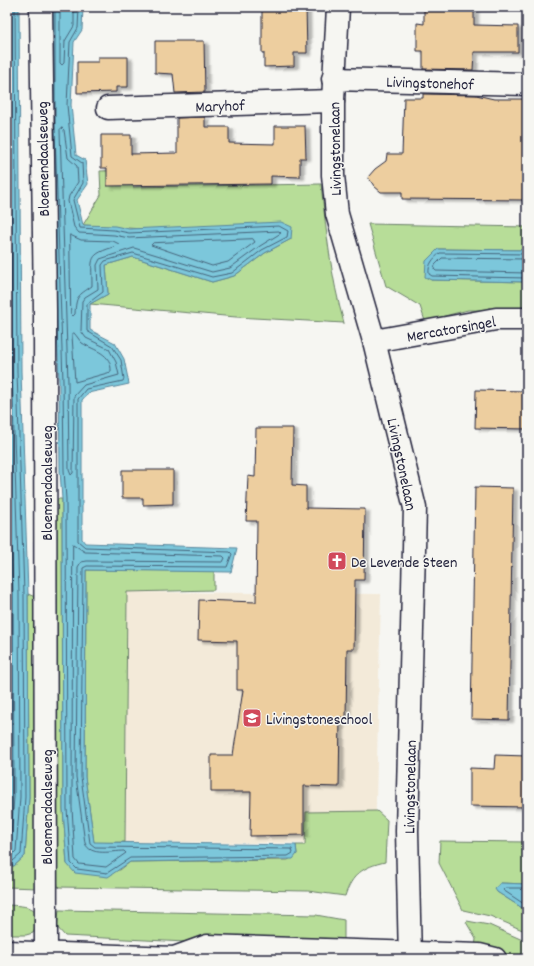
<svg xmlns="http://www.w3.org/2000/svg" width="534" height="966" viewBox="0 0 534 966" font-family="Dekko,sans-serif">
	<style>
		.built { fill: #f3ead9 }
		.green { fill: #b7dd98; stroke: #6c806a }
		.water { fill: #7cc7db; stroke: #58859b }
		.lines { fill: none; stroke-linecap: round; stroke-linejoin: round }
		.shore { stroke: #46647b; stroke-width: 1 }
		.building { fill: #edce9f; stroke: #22223b; filter: url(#shadow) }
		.minor-casing { stroke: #22223b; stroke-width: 25 }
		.tertiary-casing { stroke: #22223b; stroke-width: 25 }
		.secondary-casing { stroke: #22223b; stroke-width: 25 }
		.minor { stroke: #f6f6f2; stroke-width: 22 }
		.tertiary { stroke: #f6f6f2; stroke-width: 22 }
		.secondary { stroke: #f6f6f2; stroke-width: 22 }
		.labels { text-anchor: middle; stroke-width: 3; stroke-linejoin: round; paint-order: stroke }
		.street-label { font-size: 16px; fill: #22223b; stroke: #f6f6f2 }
		.poi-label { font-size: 16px; fill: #22223b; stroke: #f6f6f2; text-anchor: start }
	</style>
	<defs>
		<filter id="shadow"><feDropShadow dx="4.5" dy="2.5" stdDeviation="1" flood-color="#0004"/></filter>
	</defs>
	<rect width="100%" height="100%" fill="#f6f6f2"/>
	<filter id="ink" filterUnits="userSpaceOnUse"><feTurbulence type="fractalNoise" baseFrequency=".025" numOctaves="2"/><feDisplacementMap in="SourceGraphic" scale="8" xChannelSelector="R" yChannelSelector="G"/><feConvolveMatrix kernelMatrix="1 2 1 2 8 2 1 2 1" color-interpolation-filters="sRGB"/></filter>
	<g filter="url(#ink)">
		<!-- built -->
		<path class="built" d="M127,592L381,594L375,844L125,842Z"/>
		<!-- green -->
		<g class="green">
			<path d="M132,170L133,187L321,184C326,230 331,278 344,323L236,317L90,304L108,294L106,265L133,257L212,282L234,276L265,253L291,239L83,225L101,195L100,171Z"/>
			<path d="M368,224L527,227V250L438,249L431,280L527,282V311L468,310L425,321L420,306L386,286Z"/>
			<path d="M57,499H62L63,809L67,864L120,870L130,862L288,860L297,854L296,845H305L306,812L377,811L387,820L385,862C363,867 352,874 345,896L308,891L58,887L54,852L55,501Z"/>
			<path d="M86,570L214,571V590L127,592L125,842L94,843L85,777Z"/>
			<path d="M28,594L35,597L38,888L7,887V865L14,866L25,856L29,797Z"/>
			<path d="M440,841L527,842V884L500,883L497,892L527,911V932L490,916L463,910L439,863Z"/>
			<path d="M7,905C27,906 47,906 33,933L26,935H7Z"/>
			<path d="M59,910L316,915L344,920V945L206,943L65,936L57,927Z"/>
			<path d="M467,921L489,925L527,942V959L475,948L476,939L466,922Z"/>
		</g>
		<!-- water -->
		<g class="water">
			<path d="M7,7H19L21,371L28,594L29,797L25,856L14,866L7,865Z"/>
			<path d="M51,7H83L82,30L74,42L71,105L76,155L85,160L88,184L77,200L83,225L115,226L129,229L281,222L292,227L291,239L265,253L234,276L212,282L133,257L106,265L108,294L90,304V330L115,343L124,359L129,384L88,393L82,400V539L85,543L237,548L231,572L86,570L85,777L94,842L296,845L297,854L293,859L130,862L108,877L75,873L67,864L63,809L62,499L60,471L59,382L55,280Z"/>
			<path d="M438,249L527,250V282L431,280L425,277L426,261Z"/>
			<path d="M500,883L527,884V911L497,892L495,889Z"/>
		</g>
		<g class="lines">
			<!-- shore -->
			<g class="shore">
				<path d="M55,7V130L63,382L64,470L66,499L67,809L71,863L77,869L107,873L130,858L288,856L293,853L292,849L95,847L90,843L81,777L83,568L87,566L227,567L232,554L230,552L85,547L78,541V399L86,389L123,381L124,379L121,360L112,346L87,331V304L103,292L102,265L105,261L133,253L212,277L232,273L262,250L287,237L288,231L279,226L129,233L114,230L80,228L73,200L83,183L82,163L72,156L67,105L70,42L78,28L79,7"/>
				<path d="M60,7V63L62,65L64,63L65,41L74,26V7"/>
				<path d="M62,128L64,130L68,158L77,166L78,182L69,196L68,201L74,227L79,233L114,235L129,238L279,231L281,233L260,246L230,268L212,272L134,248L100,259L97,265L98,289L85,297L82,301L81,331L86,338L109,349L116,362L119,375L84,385L74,396L73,473L71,475L69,470L68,382L60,130Z"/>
				<path d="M70,235L81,240L113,241L119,244L117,246C87,255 92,257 92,286C78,296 76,295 75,314L73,316L71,314Z"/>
				<path d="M253,239L255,242L228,262L212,266L151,245L153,243Z"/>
				<path d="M527,254L440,253C433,259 428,264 429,274L432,276L527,278"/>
				<path d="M527,259L442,258L435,265L434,269L436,271L527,273"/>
				<path d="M74,333C77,336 79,340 82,343C95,351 112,353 111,372L75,382L72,335Z"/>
				<path d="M7,401L13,594L14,797L10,848L7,851"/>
				<path d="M73,544L85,552L223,556L225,558L223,562L87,561L81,562L78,567L76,777L85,843C90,857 113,851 124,851L126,853L106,867L79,864L75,859L72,808Z"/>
				<path d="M7,857L11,856L16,851L20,797L19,594L12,371L10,7"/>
				<path d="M7,862L13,861L21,854L25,797L24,594L17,371L15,7"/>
				<path d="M527,888H505L503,890L527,906"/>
			</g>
		</g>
		<!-- building -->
		<g class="building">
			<path d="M262,7H306L307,53H294V66L264,67V53H262Z"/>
			<path d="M424,7H461V9H474V25L518,26V52H474L473,70L423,69V51H417V23L424,24Z"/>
			<path d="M155,41H204L205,92L175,93L173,74L155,73Z"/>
			<path d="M98,57H128V87H116V92L77,93V62H98Z"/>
			<path d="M423,94L476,95L494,99H527V200L402,199V192H381L374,186L368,177L375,169L386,161L387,154H402L404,98H423Z"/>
			<path d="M205,117V127H229V143L275,144V126H305L306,158H300V177L271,176V184L107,186V168H101V135H131V154L177,153V118Z"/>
			<path d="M476,390L527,391V429L475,428Z"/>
			<path d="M256,428H293L292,485L306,486V508L365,509L364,580H355L354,649H347L346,718L340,717L339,787L304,786V835L250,836L251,792H211V755H233L243,690H237V641L198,640L199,600L256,602L257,521H246L248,476L255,477Z"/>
			<path d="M122,470H173V504L143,505V498H122Z"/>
			<path d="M475,487L513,488L509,720L471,719Z"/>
			<path d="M495,755L527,756V807L470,806V768L494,769Z"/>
		</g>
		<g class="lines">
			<!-- minor casing -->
			<g class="minor-casing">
				<g id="minor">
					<path d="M41,7L45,311L46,959"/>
					<path d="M338,7L333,101V175L337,214L374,341L415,508L407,831L410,959"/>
					<path d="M333,79L527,84"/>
					<path d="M108,108L333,101"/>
				</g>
			</g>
			<!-- tertiary casing -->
			<g class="tertiary-casing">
				<path id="tertiary" d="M374,341L496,319H527"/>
			</g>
			<!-- secondary casing -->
			<g class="secondary-casing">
				<path id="secondary" d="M7,952L174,958L207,946L479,955L495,959"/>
			</g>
			<!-- minor -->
			<use href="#minor" class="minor"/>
			<!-- tertiary -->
			<use href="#tertiary" class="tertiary"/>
			<!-- secondary -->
			<use href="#secondary" class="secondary"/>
		</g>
	</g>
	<!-- icons -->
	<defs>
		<g id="church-square" transform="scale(1)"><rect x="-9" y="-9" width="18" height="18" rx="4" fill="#d1495b" stroke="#f6f6f2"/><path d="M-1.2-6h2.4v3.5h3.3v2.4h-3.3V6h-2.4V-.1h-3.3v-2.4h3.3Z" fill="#fff"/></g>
		<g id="school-square" transform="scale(1)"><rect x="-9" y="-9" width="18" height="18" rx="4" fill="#d1495b" stroke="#f6f6f2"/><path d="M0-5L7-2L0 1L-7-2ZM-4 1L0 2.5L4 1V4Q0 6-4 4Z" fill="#fff"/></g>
	</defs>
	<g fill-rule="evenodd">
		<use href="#church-square" x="337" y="561"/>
		<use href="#school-square" x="252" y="718"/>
	</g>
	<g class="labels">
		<!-- street labels -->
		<g class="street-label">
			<text transform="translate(430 82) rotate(2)" y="6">Livingstonehof</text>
			<text transform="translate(220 105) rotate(-2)" y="6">Maryhof</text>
			<text transform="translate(334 149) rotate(-91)" y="6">Livingstonelaan</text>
			<text transform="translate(42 159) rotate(-91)" y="6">Bloemendaalseweg</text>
			<text transform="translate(451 328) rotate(-10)" y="6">Mercatorsingel</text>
			<text transform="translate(403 464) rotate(78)" y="6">Livingstonelaan</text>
			<text transform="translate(46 483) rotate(-90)" y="6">Bloemendaalseweg</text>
			<text transform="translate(409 787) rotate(-89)" y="6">Livingstonelaan</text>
			<text transform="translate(46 807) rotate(-90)" y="6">Bloemendaalseweg</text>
		</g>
		<!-- poi labels -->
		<g class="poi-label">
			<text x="351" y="567">De Levende Steen</text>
			<text x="266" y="724">Livingstoneschool</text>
		</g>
	</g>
	<!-- margin -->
	<rect width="534" height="966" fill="none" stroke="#f6f6f2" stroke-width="24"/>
	<rect x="12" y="12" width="510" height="942" fill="none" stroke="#22223b" stroke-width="1.5" filter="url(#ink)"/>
</svg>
